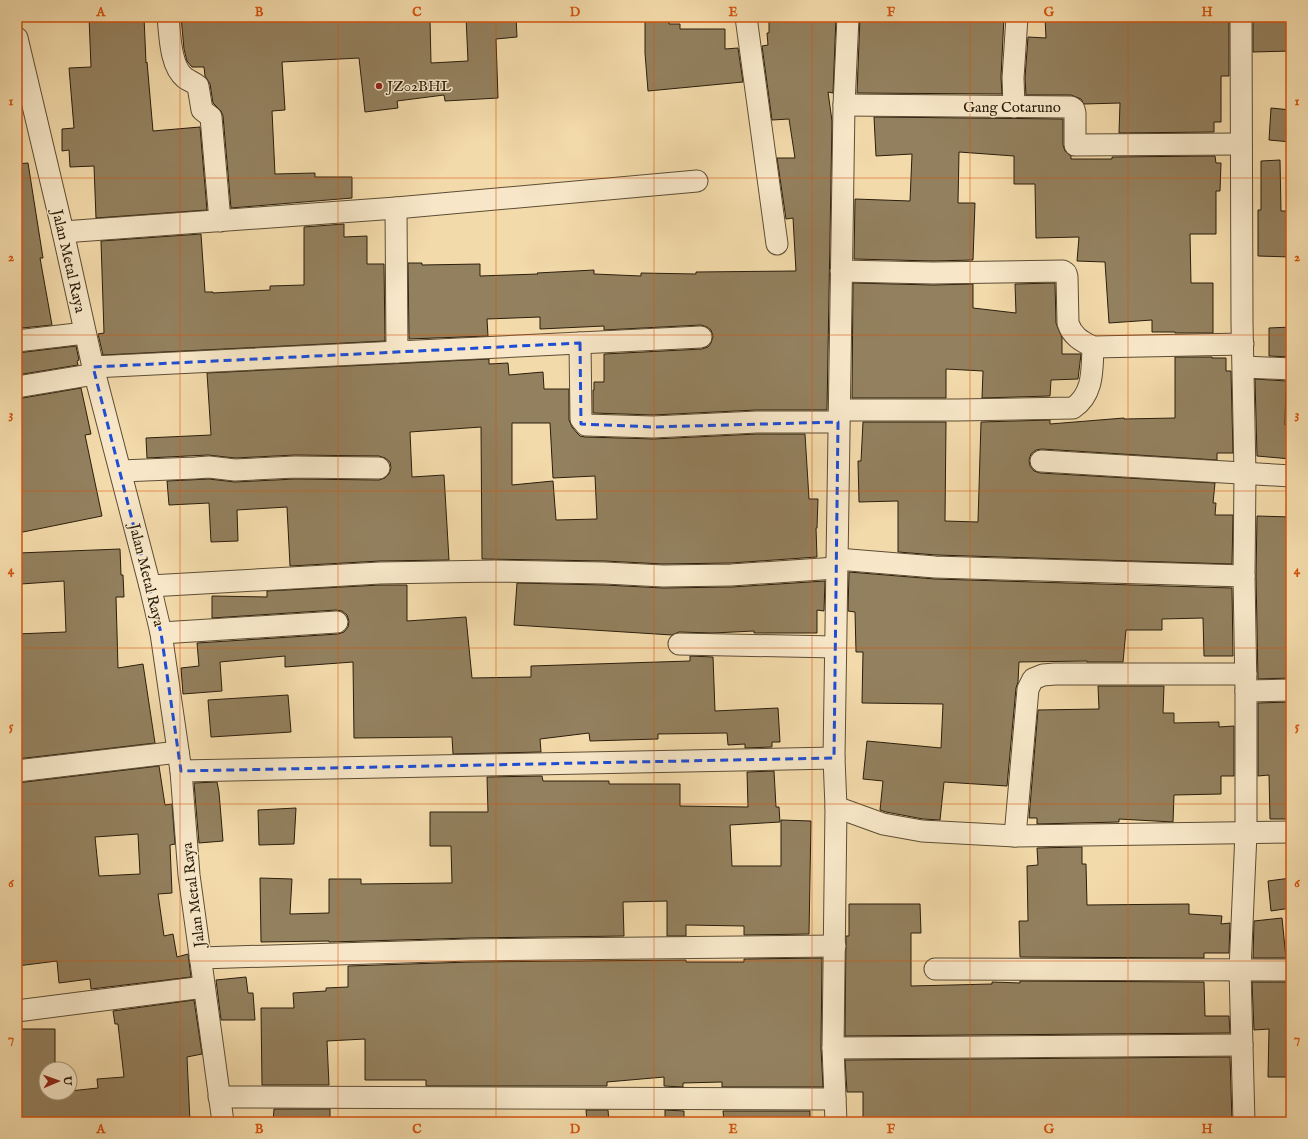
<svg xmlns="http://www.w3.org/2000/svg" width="1308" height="1139" viewBox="0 0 1308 1139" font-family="'IM FELL English',serif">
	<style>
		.building { fill: #93805e; stroke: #2b1e0c; fill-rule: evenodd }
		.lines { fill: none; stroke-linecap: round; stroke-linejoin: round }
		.minor-casing { stroke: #5d4d34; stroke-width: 23 }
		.minor { stroke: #f7e7c8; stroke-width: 21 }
		.marked { fill: none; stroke: #1d4ed8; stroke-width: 3; stroke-dasharray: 8 5; stroke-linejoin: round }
		.grid { fill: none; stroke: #d5530c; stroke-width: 1; stroke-opacity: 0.55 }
		.poi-dot { fill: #8f2418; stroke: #f7e7c8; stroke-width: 1.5 }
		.labels { text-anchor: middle; stroke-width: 3; stroke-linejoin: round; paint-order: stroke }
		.poi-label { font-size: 15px; fill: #2b1e0c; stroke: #f7e7c8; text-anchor: start }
		.street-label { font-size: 15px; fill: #2b1e0c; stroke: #f7e7c8 }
		.neatline { fill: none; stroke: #d5530c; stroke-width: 1.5 }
		.grid-label { font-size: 13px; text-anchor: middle; font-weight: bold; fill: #d5530c }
	</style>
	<rect width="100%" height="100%" fill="#f3daaa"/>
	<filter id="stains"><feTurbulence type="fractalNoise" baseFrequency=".005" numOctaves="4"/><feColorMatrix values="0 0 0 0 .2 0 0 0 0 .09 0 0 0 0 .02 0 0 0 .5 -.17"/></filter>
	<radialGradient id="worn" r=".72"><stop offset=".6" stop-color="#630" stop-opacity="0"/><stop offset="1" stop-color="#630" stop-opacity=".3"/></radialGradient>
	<!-- building -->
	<g class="building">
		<path d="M89,17H144L146,63L147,62L153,131L200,127L207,210L96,218L94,166L70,167L69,150L62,151V129L74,128L69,68L91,67Z"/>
		<path d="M181,17H381V21L430,20L431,63L468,61L466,17H516L517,37L496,39L498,98L445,101L444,95L397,101L398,108L365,112L359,58L282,62L285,110L272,111L275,174L315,173V177H352V198L231,208L223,116L221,111L213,103L210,84L205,76L204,67H192L187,61L184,49Z"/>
		<path d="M645,17H669V24H680V29H725V49L738,48L743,82L648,91L645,53Z"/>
		<path d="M769,17H836L833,93L828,92L832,121L827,410H756L653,415L593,413V390H594V382H604V354L702,349L708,347L711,343L713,336L711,330L707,327L701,325L604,330V326L540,329V317L487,319L488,336L409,339L408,263H422V265L480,264V276L538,274L537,273L594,270V274L641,276V273L696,274V272L796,271L793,218L786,219L777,158H795L789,119L772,120L762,46L768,45L767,33H769Z"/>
		<path d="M860,17H1004L1001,77L1002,94L857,93Z"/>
		<path d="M1045,17H1229V76H1221V122H1214V132L1119,133L1120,103L1084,104L1081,99L1071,95H1026L1025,78L1028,37L1046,38Z"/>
		<path d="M1253,17H1291V51L1253,52Z"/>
		<path d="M1271,108L1291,110V142L1269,140Z"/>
		<path d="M874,117L1063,119V145L1065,151L1071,156V159H1112V157L1215,156L1216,163H1221L1220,191H1216V234H1190L1191,283H1213V333H1175V332H1152V320L1109,323L1105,262L1077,261L1079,237L1036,238L1035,184H1014V156L959,152L958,203H975L973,260L933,261L854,259L855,199L910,201L912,154L876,156Z"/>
		<path d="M1280,160L1281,211H1291V257L1258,256V210H1261V161Z"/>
		<path d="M28,163L43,258H40L52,325L22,328L17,303V164Z"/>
		<path d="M344,224V237L367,236V264H384L385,341L103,355L98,334L104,333L101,241L201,234L205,292H213V293L270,290V286L304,285V227Z"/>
		<path d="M853,283L933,285L973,284V308L1016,313L1015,284L1055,283L1056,323L1062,338V354H1081L1078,379L1051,380L1050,396L982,398L983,371L946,369V398H852Z"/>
		<path d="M1291,327V357L1269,356V328Z"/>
		<path d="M76,346L79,360L77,361L78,365L17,375V353Z"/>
		<path d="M1175,357H1212V358H1226V371H1231L1233,453H1217V460L1042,449L1036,450L1031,454L1029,460L1030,466L1034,471L1040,473L1215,483L1213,503H1216L1215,515H1233L1232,564L936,555L898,552V501L859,502L858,461H861L863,422H946L945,521L978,522L981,422L1050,420V424L1124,418V419L1175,418Z"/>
		<path d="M489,359V364L508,363L509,375L543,372L544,389H569V420L572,427L577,433L580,436L585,437L654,439L757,434H805L809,499H818L817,528H816L817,557L731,563L663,564L605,561L482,559L481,427L410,432L412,477L444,475L449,560L380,561L290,566L287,507L237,510L238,541L211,542L209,503L169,505L167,481L209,479L235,482L295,479L379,480L385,478L389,474L391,468L390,462L385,458L379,456L295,455L235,458L208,455L147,458L146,438L211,435L207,373ZM512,423H550L553,478L595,476L597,519L556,520L553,481L512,485Z"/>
		<path d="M1255,379L1286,381L1285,425H1291V459L1257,456Z"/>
		<path d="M81,388L91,434L85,435L102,516L18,533L17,508V399Z"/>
		<path d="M1257,516L1291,517V678L1258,679L1256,576Z"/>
		<path d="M120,549L121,575H123L124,597H116L118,668L143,664L155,743L17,759V634L66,632L64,581L21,584L19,553Z"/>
		<path d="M849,572L935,579L1232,588L1233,656H1204L1203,618L1162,619V630H1126L1123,662H1087V661L1019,662L1018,682L1016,688L1007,786L944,782L940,820L923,819L886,812L880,810L883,781L863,779L867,741L941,748L943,704L862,703L863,652H856L855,612L848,611Z"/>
		<path d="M825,581L824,611L817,610V633H754V631L713,633L679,632L672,635L514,625L517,583L605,585L663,588L732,587Z"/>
		<path d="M380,585H407V621L466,617L472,678L531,677V666L690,661V656L713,657L715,711L778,708L780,742H772V747L745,748V744L728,745L727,733L658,734V739L590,741L589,733L540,739L541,752L453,754L452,737L354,738L353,662L285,667V656L220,662L222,691L183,694L181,668L199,666L197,643L338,634L344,632L348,627L349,621L347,615L342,611L336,610L212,618V596L267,597V591Z"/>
		<path d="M1098,686H1164L1163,713H1174V723L1219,722V727L1234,726V776H1221V794L1174,795L1173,822L1119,819V822L1037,824V818H1029L1038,710L1099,709Z"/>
		<path d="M288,695L291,732L211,737L208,700Z"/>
		<path d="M1291,702V721H1288V780H1291V819H1270L1269,775L1258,776V703Z"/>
		<path d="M159,766L165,805L172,804L175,844L170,845L172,893L158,894L164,936L173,934L177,957L188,954L191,977L91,989L90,979L59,983L57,961L17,966V924H21L17,863V783ZM138,834L140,874L99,876L95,837Z"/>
		<path d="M774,771L776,807H779L780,822L730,825L732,866H781V820L811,821L809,934L744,935V926L686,925V936H667V901L623,902L624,936L470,938L329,942V941L261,942L260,878L292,879L290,914L329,913V879H361V884L452,883L451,846H430V812H488L487,777L542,776L543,781H609V784H680V806L748,807L747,772Z"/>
		<path d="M217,782L219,792L223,841L199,843L194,783Z"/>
		<path d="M296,808L294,844L259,845L258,810Z"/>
		<path d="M1082,847V864H1086L1087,905L1189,904V914L1222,916L1221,924L1230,923L1229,953H1204V958L1020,957L1019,921H1028L1027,866L1038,865L1037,848Z"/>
		<path d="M1291,878V908L1271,911L1268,881Z"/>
		<path d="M849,904H920L921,933H911V986L992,984V982L1020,983V981L1204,982L1205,1016H1229L1230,1033L845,1036L846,936H849Z"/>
		<path d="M1282,918L1286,958H1253L1254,921Z"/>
		<path d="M822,958L821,1048L823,1087H722V1082L683,1083V1087L664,1086V1077L607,1082V1086H426V1080H365V1039L327,1041L329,1085H262L261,1008H294L293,993L326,991V988L348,987V966L470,962L686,960V962H744V959Z"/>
		<path d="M246,977L248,993H253L255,1020H221L216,980Z"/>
		<path d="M1252,982H1291V1077H1268L1269,1029L1254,1030Z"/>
		<path d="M194,1000L202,1054L187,1057L190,1122H17V1029H55V1069H46V1093H70V1091L98,1088L97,1079L124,1077L118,1024H115L113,1011Z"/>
		<path d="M1230,1057L1232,1122H863V1092H847L845,1060Z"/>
		<path d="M274,1109H330V1122H273Z"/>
		<path d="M586,1110H608L609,1122H587Z"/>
		<path d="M665,1110L684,1111V1122H665Z"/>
		<path d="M723,1111H810V1122H724Z"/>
	</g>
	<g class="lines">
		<!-- minor casing -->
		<g class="minor-casing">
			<g id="minor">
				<path d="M168,17C170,35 170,66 185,78C189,81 194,82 198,86L202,110L211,117L220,221"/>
				<path d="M746,17L777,244"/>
				<path d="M1241,17L1242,323L1245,474L1244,576L1246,691V833L1240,970L1244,1122"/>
				<path d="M17,38L63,232L93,367L150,586L161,633L181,771L189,875L223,1122"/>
				<path d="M844,105L1071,107L1074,109L1075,113V145L1241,144"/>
				<path d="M1014,107L1013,78L1017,17"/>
				<path d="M396,208L397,352"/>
				<path d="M63,232L396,208L697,181"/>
				<path d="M841,271L933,273L1063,271L1066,273L1067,277L1068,323C1072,336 1081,341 1093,347L1243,344"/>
				<path d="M17,341L85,333"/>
				<path d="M580,343L581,419L586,425L653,427L757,422H838"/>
				<path d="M93,367L701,337"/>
				<path d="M1244,367L1291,369"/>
				<path d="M17,387L95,374"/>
				<path d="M840,410H957L1073,408C1094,394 1092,369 1093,347"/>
				<path d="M1041,461L1291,476"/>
				<path d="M121,471L195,468L209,467L235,470L295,467L379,468"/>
				<path d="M837,559L935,567L1244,576"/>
				<path d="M150,586L380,573L495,571L605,573L663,576L731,575L836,568"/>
				<path d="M161,633L337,622"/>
				<path d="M679,644L835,647"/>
				<path d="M1246,691L1291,690"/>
				<path d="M17,771L178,752"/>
				<path d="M181,771L834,758"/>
				<path d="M836,807L883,824L922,831L1015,836L1291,832"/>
				<path d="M1015,836L1028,689L1033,679L1043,675L1055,674H1246"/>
				<path d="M200,958L470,950L835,946"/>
				<path d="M935,969L1291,970"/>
				<path d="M17,1011L204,987"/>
				<path d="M833,1048L1242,1045"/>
				<path d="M219,1097L835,1099"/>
				<path d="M836,1122L833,1048L836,807L834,758L844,105L848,17"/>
			</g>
		</g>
		<!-- minor -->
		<use href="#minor" class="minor"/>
	</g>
	<!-- marked area -->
	<path class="marked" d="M580,343L581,424L653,427L838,422L834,758L181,771L161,633L93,367Z"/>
	<!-- grid -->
	<path class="grid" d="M180,17V1122M338,17V1122M496,17V1122M654,17V1122M812,17V1122M970,17V1122M1128,17V1122M17,178H1291M17,335H1291M17,491H1291M17,648H1291M17,804H1291M17,961H1291"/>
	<!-- markers -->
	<circle class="poi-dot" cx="379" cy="86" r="4"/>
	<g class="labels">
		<!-- poi labels -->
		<g class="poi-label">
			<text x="387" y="91">JZ02BHL</text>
		</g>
		<!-- street labels -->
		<g class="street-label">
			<text x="1012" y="112">Gang Cotaruno</text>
			<text transform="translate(69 261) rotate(77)" y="5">Jalan Metal Raya</text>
			<text transform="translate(147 575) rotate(76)" y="5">Jalan Metal Raya</text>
			<text transform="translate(193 895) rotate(-97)" y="5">Jalan Metal Raya</text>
		</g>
	</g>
	<!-- margin -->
	<rect width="1308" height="1139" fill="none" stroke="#f3daaa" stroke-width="44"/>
	<!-- north arrow -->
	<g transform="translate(58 1081) rotate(88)"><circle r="19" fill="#f7e7c8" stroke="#a5977d"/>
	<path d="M0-3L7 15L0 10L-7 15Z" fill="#8f2418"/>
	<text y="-6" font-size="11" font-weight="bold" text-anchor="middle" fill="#2b1e0c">U</text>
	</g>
	<rect x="22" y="22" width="1264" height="1095" class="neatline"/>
	<g class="grid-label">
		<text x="101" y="16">A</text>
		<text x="259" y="16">B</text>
		<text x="417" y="16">C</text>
		<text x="575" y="16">D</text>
		<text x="733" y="16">E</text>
		<text x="891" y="16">F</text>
		<text x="1049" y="16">G</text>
		<text x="1207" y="16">H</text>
		<text x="11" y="105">1</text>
		<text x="1297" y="105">1</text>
		<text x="11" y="261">2</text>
		<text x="1297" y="261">2</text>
		<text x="11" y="418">3</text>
		<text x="1297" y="418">3</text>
		<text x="11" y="574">4</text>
		<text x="1297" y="574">4</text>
		<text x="11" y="730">5</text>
		<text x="1297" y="730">5</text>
		<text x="11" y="887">6</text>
		<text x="1297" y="887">6</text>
		<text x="11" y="1043">7</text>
		<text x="1297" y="1043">7</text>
		<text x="101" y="1133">A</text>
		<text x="259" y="1133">B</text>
		<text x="417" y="1133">C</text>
		<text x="575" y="1133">D</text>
		<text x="733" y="1133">E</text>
		<text x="891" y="1133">F</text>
		<text x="1049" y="1133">G</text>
		<text x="1207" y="1133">H</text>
	</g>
	<rect width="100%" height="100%" filter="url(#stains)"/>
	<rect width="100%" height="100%" fill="url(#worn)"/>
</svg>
